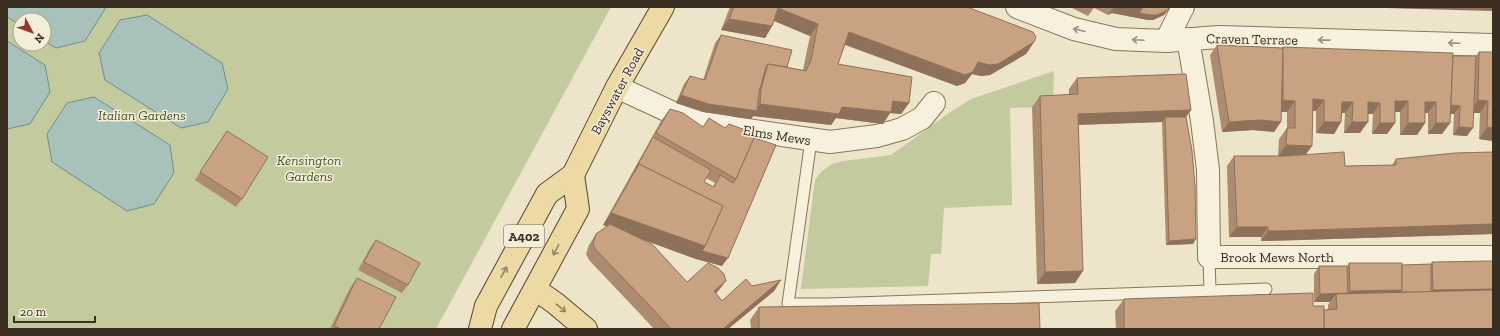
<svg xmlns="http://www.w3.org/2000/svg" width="1500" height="336" viewBox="0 0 1500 336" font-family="'Zilla Slab',serif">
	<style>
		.green { fill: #c3ca9d; fill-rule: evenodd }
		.water { fill: #a9c1bb; stroke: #708f89 }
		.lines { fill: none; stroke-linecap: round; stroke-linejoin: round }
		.lane-casing { stroke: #88765e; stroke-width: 13 }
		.street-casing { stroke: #88765e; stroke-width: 24 }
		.primary-casing { stroke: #564532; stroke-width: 24 }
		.lane { stroke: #f7f0dc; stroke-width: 11 }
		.street { stroke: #f7f0dc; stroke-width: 22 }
		.primary { stroke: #edd9a3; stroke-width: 22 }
		.wall { fill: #ad8b6f; fill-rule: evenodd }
		.shaded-wall { fill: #8d715a }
		.building { fill: #c9a281; stroke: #8d715a }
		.oneway { stroke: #988f7e }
		.oneway2 { stroke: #938462 }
		.labels { text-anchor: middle; stroke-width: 3; stroke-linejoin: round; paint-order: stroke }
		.shield { fill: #f4edd8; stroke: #716758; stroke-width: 1 }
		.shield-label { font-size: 13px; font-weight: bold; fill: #392e21 }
		.street-label { font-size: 14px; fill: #392e21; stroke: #f4edd8 }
		.park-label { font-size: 14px; font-style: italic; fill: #475529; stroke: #f4edd8 }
	</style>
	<rect width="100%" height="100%" fill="#ede4c9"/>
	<!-- green -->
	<g class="green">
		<path d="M7,7H611L436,329H7ZM20,20H44V44H20Z"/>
		<path d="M1054,71L1053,107L1010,108L1012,205L944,208L941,254H931L928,286L801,289L815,180L821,172L832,164L843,161L891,155L949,113L971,99Z"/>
	</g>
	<!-- water -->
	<g class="water">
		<path d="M7,7H104L105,9L85,41L56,48L44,41V20H20V25L7,17Z"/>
		<path d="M147,15L222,63L228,89L208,122L181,128L105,80L99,53L120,20Z"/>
		<path d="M7,41L45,65L50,92L30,124L7,129Z"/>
		<path d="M94,97L170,145L174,173L154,204L127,211L52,162L47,134L67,103Z"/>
	</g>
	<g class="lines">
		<!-- lane casing -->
		<g class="lane-casing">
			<g id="lane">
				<path d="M811,140L788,304H827L1210,291L1209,257"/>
				<path d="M1210,291L1266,289"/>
			</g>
		</g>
		<!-- street casing -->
		<g class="street-casing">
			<g id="street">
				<path d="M1017,7L1074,29L1116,39L1166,41L1219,37L1493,45"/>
				<path d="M1188,39L1202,121L1208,170L1209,257H1493"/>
				<path d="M1166,41L1183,7"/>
				<path d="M617,87L675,114L733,128L830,142L877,136L902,129L922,118L934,103"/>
			</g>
		</g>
		<!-- primary casing -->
		<g class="primary-casing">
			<g id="primary">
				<path d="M535,289L555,303L586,329"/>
				<path d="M480,329L486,306L547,194L573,175L617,87L663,7"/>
				<path d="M513,329L578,209L573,175"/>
			</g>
		</g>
		<!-- lane -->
		<use href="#lane" class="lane"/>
		<!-- street -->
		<use href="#street" class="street"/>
		<!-- primary -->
		<use href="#primary" class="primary"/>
	</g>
	<!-- wall -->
	<g class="wall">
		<path d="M730,7H967L1034,42L1026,54L990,75L981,76L972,74L965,83L957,86L845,45L838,64L909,103L901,114L890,113L883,124L836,118L831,125L753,116L751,119L703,112L676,103L684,84L690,76L703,80L715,43L721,35L787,67L803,70L810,36L774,21L772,26L765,38L721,30Z"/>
		<path d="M1070,7H1169L1164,15L1153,20H1148L1112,13L1108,15L1094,8L1088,16Z"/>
		<path d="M1217,45L1283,48V47L1453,56H1476L1479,52H1493V141L1479,139L1480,113H1474L1467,136L1453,135L1454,114H1450V123L1442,134H1428V113H1425V123L1417,135H1400V112H1395V123L1387,134H1372L1373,114H1368L1360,133H1344L1345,113H1342L1341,122L1334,134L1316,133V111H1312V146L1305,155L1345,166L1392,165L1396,159L1493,152V234L1271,241H1261V237H1229L1227,166L1234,156H1278L1279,139L1287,128V112H1281L1274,132L1253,130L1222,132L1210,55Z"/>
		<path d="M1077,78L1191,110L1186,117L1193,244L1166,245L1162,122L1078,125L1075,283L1037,284L1032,107L1040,96L1069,95V89Z"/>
		<path d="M670,109L703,127L725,128L754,138L722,266L696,259L636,237L687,282L726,281L718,291L716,293L722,301L752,286L781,280L774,291L728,329H654L641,315L589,260L586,254L589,245L596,234L607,226L603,225L661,121ZM706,178L715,183L713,187L704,182Z"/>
		<path d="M227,131L242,199L236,207L195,180Z"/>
		<path d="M376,240L408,285L402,293L358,270L370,248Z"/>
		<path d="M1432,262L1493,329H1116L1115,311L1124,299L1313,306L1324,310H1328V305L1330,302H1314V274L1319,266H1347L1349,263L1402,265L1431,264Z"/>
		<path d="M357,278L379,329H330L350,288Z"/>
		<path d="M759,307L1040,329H751L750,320Z"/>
	</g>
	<!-- shaded-wall -->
	<g class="shaded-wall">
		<path d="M1114,7H1143L1168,10L1164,15L1153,20H1148L1112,13L1108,15Z"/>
		<path d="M1354,7H1493V11L1419,9Z"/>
		<path d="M778,8L818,24L810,36L770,19Z"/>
		<path d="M729,19L772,26L765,38L721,30Z"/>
		<path d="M849,32L978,62L1034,42L1026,54L990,75L981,76L972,74L965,83L957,86L841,43Z"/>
		<path d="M681,95L755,110L760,104L842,107L893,101L909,103L901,114L890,113L883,124L836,118L831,125L753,116L751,119L703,112L676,103Z"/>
		<path d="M1313,99L1324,100L1316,111H1305Z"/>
		<path d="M1283,100L1295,101L1287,112H1275Z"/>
		<path d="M1478,100L1488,101L1480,113H1469Z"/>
		<path d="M1395,101H1408L1400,112H1388Z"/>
		<path d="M1342,102H1353L1345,113H1334Z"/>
		<path d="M1368,102L1380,103L1373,114H1360Z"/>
		<path d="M1425,102H1436L1428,113H1417Z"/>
		<path d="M1449,105L1460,106L1454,114L1443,113Z"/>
		<path d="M1191,110L1183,121L1165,117L1162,122L1070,125L1078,114Z"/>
		<path d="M1260,120L1281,122L1274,132L1253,130L1222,132L1229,122Z"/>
		<path d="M1324,122H1341L1334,134L1316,133Z"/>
		<path d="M1352,122H1368L1360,133H1344Z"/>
		<path d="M1380,123H1395L1387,134H1372Z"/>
		<path d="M1408,123H1425L1417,135H1400Z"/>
		<path d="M1436,123H1450L1442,134H1428Z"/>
		<path d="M1459,127L1473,128L1467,136L1453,135Z"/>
		<path d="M1487,127L1493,128V141L1479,139Z"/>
		<path d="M1286,145L1312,146L1304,157H1278Z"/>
		<path d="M611,213L705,246L728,258L722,266L696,259L603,225Z"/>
		<path d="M1493,224V234L1261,241L1268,231Z"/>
		<path d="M1237,227H1268L1261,237H1229Z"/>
		<path d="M1196,239L1193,244L1166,245L1169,241Z"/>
		<path d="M1083,271L1075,283L1037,284L1045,272Z"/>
		<path d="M781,280L774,291L728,329H723Z"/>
		<path d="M726,281L718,291L707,301L714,291Z"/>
		<path d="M1493,289V299L1336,294L1330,302H1314L1320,294L1348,293L1350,291L1402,290L1431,292L1433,290Z"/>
	</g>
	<!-- building -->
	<g class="building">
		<path d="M734,7H967L1033,32L1036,37L1034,42L998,64L989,65L978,62L973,72L965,75L849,32L838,64L912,77L909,103L893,101L891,112L842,107L839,114L760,104L761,89L768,64L806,71L811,60L818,24L778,8L772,26L729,19Z"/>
		<path d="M1143,7H1169L1168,10L1157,15H1151L1139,13Z"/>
		<path d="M721,35L792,50L787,67L768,64L766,67L759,92L757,111L708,104L681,95L690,76L705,80Z"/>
		<path d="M1217,45L1283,48L1281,122L1260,120L1229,122Z"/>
		<path d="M1283,47L1453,53L1450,123H1436V102H1425V123H1408V101H1395V123H1380V103L1368,102V122H1352L1353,102H1342L1341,122H1324V100L1313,99L1312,146L1286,145L1287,128H1295V101L1283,100Z"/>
		<path d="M1479,52H1493V128L1487,127L1488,101L1478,100Z"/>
		<path d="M1453,56H1476L1473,128L1459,127L1460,106L1451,105Z"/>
		<path d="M1186,74L1191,110L1078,114L1083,271L1045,272L1040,96L1078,94L1077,78Z"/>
		<path d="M670,109L683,113L703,127L709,118L725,128L729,124L756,134L736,179L656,133Z"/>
		<path d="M1165,117H1186L1192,151L1195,186L1196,239L1169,241Z"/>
		<path d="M227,131L268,157L242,199L200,172Z"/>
		<path d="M653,137L711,170L704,182L714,187L720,175L733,183L736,179L754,138L776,145L728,258L702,251L705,246L723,206L639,164L636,168Z"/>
		<path d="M1344,152L1345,166L1396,165V159L1455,153L1493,152V224L1278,231H1268V227H1237L1234,156H1286Z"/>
		<path d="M639,164L723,206L705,246L611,213Z"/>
		<path d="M610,224L652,244L687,282L708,263L718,268L724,274L726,281L714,291L722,301L746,279L752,286L781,280L723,329H671L649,305L596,250L593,244L596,234Z"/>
		<path d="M376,240L420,263L408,285L364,262Z"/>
		<path d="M1493,261V289L1433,290L1432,262Z"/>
		<path d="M1349,263H1402V290L1350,291Z"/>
		<path d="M1431,264V292H1401L1402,290V265Z"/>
		<path d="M1319,266H1347L1348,293L1320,294Z"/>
		<path d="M357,278L396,297L379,329H341L334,326Z"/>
		<path d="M1493,290V329H1324V310L1337,309L1336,294Z"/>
		<path d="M1313,293V306H1324V329H1124V299Z"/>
		<path d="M1039,303L1040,329H759V307Z"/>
	</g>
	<!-- one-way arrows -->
	<defs><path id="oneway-shaft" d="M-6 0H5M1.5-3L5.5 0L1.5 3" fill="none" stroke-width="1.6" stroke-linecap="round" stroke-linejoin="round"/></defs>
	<g class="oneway">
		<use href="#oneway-shaft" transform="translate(1079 30) rotate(-166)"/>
		<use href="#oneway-shaft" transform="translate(1138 40) rotate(-177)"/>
		<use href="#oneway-shaft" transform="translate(1324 40) rotate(-179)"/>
		<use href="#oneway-shaft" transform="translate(1454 43) rotate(-178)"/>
	</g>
	<g class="oneway2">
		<use href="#oneway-shaft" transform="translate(556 250) rotate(118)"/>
		<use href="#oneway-shaft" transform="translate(504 272) rotate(-61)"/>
		<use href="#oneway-shaft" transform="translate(561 308) rotate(39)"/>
	</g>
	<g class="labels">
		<!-- shield labels -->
		<rect class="shield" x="504" y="225" width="40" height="22" rx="3"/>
		<g class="shield-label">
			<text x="524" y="241">A402</text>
		</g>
		<!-- street labels -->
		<g class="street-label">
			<text transform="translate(1252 39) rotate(1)" y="5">Craven Terrace</text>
			<text transform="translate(617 91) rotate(-62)" y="5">Bayswater Road</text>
			<text transform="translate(777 135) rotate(9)" y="5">Elms Mews</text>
			<text x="1277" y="262">Brook Mews North</text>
		</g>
		<!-- park labels -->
		<g class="park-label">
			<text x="142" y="120">Italian Gardens</text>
			<text x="309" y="165">Kensington<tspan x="309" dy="16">Gardens</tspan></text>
		</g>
	</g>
	<!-- border -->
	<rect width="1500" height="336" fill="none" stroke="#392e21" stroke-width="16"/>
	<!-- north arrow -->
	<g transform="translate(32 32) rotate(131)"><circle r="19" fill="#f4edd8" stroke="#a9a18f"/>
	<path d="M0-3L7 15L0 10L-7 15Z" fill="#943531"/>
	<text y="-6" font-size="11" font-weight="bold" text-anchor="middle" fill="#392e21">N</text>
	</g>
	<!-- scale -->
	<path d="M14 316v6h81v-6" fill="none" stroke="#392e21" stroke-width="2"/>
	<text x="20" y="316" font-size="12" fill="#392e21" stroke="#f4edd8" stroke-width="3" paint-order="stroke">20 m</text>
</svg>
